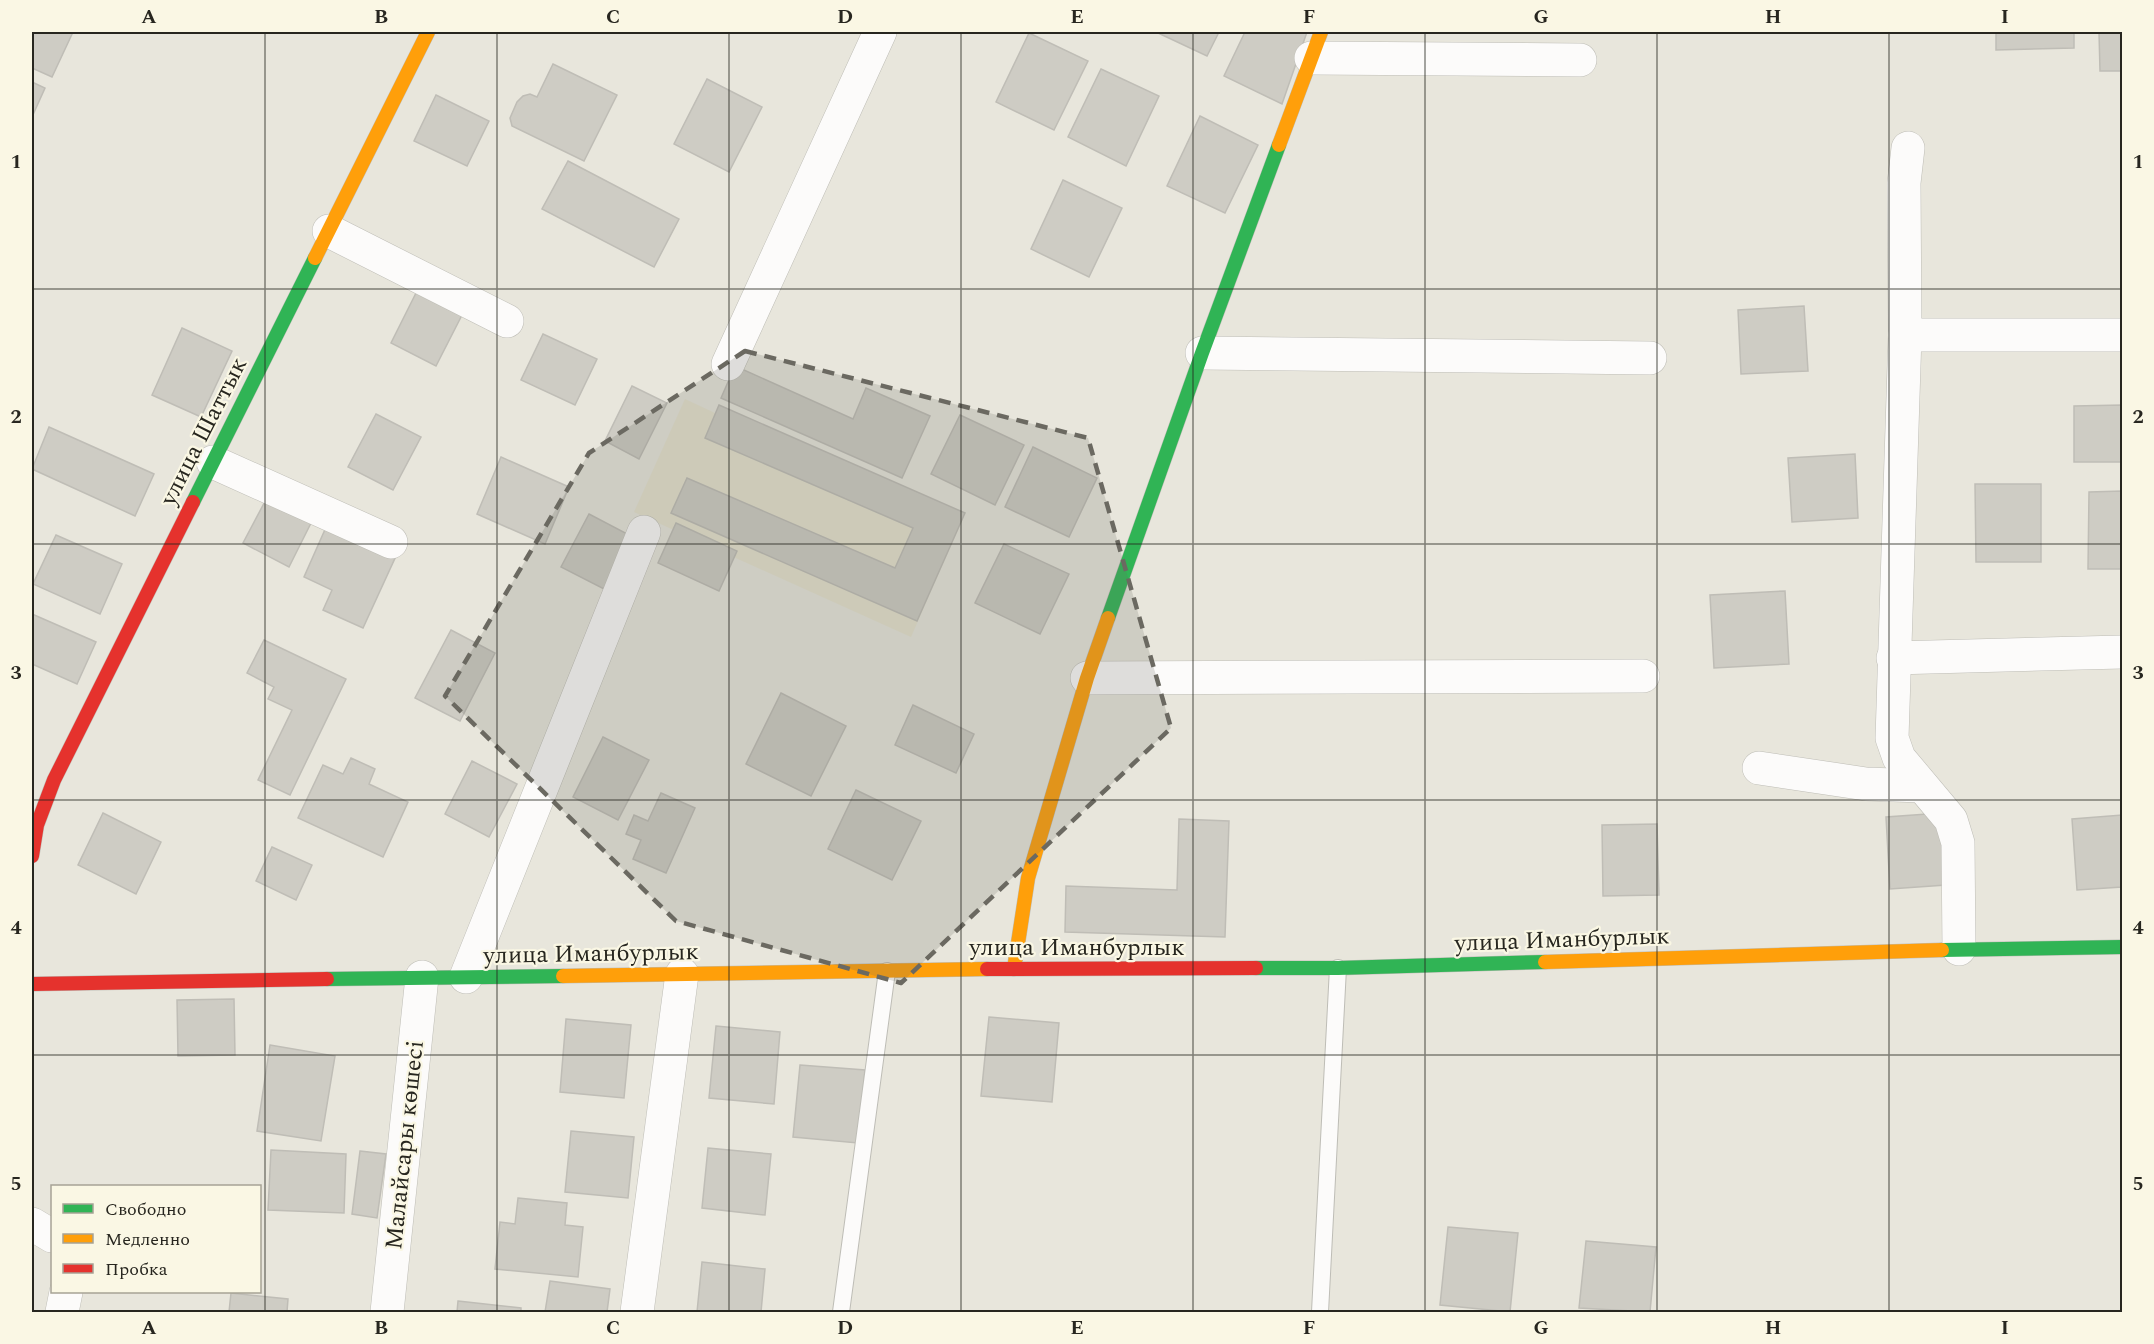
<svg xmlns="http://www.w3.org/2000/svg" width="2154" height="1344" viewBox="0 0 2154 1344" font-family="Spectral,serif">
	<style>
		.built { fill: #e6e3cf }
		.building { fill: #ceccc4; stroke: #bfbdb6; stroke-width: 1.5 }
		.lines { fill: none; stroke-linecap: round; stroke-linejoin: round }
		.lane-casing { stroke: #bebdb6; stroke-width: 18 }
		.street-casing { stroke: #bebdb6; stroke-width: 34 }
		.fast-casing { stroke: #bebdb6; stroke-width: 15 }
		.slow-casing { stroke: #bebdb6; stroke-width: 15 }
		.jam-casing { stroke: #bebdb6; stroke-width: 15 }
		.lane { stroke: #fcfbfa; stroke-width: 16 }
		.street { stroke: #fcfbfa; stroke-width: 33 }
		.fast { stroke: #30b455; stroke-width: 14 }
		.slow { stroke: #ff9f0a; stroke-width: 14 }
		.jam { stroke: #e5322d; stroke-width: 14 }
		.marked { fill: #6b6961; fill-opacity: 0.2; stroke: #6b6961; stroke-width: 4.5; stroke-dasharray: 12 8; stroke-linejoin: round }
		.grid { fill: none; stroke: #27261f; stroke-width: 1.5; stroke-opacity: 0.55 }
		.labels { text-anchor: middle; stroke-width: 4.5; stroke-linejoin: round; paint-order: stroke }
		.street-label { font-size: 24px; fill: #27261f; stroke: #faf7e4 }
		.neatline { fill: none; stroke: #27261f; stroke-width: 2 }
		.grid-label { font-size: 20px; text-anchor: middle; font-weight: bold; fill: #27261f }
	</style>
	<rect width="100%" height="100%" fill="#e8e6dc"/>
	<!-- built -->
	<path class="built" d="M685,399L959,527L911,637L634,512Z"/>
	<!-- building -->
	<g class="building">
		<path d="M32,32H73L52,77L32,68Z"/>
		<path d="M1156,32H1219L1207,56Z"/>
		<path d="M1245,32H1307L1282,104L1224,76Z"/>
		<path d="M1996,32H2074V48L1996,50Z"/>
		<path d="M2099,32H2122V71H2100Z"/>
		<path d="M1029,33L1088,61L1054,130L996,102Z"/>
		<path d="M553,64L617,95L584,161L512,126L510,118L517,102L523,96L530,94L537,97Z"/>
		<path d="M1101,69L1159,96L1126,166L1068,137Z"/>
		<path d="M707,79L762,107L729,172L674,144Z"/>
		<path d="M32,82L45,88L32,117Z"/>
		<path d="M436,95L489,121L467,166L414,141Z"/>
		<path d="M1200,116L1258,145L1225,213L1167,186Z"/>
		<path d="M568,161L679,219L654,267L542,209Z"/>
		<path d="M1063,180L1122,208L1089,277L1031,249Z"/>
		<path d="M418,289L463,313L436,366L391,343Z"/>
		<path d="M1804,306L1808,371L1741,374L1738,310Z"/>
		<path d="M182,328L232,351L201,417L152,395Z"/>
		<path d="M543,334L597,359L575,405L521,380Z"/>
		<path d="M735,366L853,419L866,388L930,416L902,478L721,398Z"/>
		<path d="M632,386L667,403L639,459L605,441Z"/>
		<path d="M719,405L965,513L917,621L671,513L687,478L895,568L913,528L705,438Z"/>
		<path d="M2122,405V462H2074V406Z"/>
		<path d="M376,414L421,437L393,490L348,467Z"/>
		<path d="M960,415L1024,445L995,505L931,474Z"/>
		<path d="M49,427L154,474L135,516L32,469Z"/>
		<path d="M1033,447L1097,478L1069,537L1005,507Z"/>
		<path d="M1855,454L1858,518L1792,522L1788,458Z"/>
		<path d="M501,457L569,487L545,544L477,514Z"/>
		<path d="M1975,484H2041V562H1976Z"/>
		<path d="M271,490L316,513L289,567L243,543Z"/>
		<path d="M2122,491V569H2088L2089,492Z"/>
		<path d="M589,514L633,537L606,590L561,567Z"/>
		<path d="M676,523L737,551L719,591L658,563Z"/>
		<path d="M327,525L396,556L363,628L323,610L332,590L304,577Z"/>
		<path d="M56,535L122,564L100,614L33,584Z"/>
		<path d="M1004,544L1069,574L1040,634L975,603Z"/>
		<path d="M1785,591L1789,664L1714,668L1710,595Z"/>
		<path d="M32,614L96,642L77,684L32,664Z"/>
		<path d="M451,630L495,653L460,721L415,698Z"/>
		<path d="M264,640L346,679L290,795L258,780L292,710L268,699L274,687L247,673Z"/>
		<path d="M781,693L846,726L811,796L746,764Z"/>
		<path d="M913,705L974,734L956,773L895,745Z"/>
		<path d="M603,737L649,760L618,820L573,797Z"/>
		<path d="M351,758L375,769L369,784L408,802L383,857L298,818L323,765L343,774Z"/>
		<path d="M472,761L517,784L489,837L445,814Z"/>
		<path d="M856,790L921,821L892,880L828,849Z"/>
		<path d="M661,793L695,808L666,873L633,859L641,840L626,834L634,815L648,821Z"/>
		<path d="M103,813L161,842L136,894L78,865Z"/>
		<path d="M1941,813L1946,885L1890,889L1886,817Z"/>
		<path d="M2122,815V887L2077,890L2072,819Z"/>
		<path d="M1179,819L1229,821L1225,937L1065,932L1066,886L1177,890Z"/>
		<path d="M1657,824L1659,895L1603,896L1602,825Z"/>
		<path d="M272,847L312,865L296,900L256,881Z"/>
		<path d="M234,999L235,1055L178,1056L177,1000Z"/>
		<path d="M989,1017L1059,1023L1052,1102L981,1096Z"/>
		<path d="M566,1019L631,1025L624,1098L560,1092Z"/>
		<path d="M716,1026L780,1032L774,1104L709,1098Z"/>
		<path d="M270,1045L335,1056L321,1141L257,1131Z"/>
		<path d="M800,1065L865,1070L858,1143L793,1137Z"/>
		<path d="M571,1131L634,1137L628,1198L565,1192Z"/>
		<path d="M708,1148L771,1154L765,1215L702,1208Z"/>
		<path d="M271,1150L346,1154L344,1213L268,1210Z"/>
		<path d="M360,1151L386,1154L377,1218L352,1214Z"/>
		<path d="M518,1198L567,1203L565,1225L583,1227L578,1277L495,1269L500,1222L515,1224Z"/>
		<path d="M1448,1227L1518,1233L1510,1312L1440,1305Z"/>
		<path d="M1586,1241L1656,1247L1650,1312L1579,1308Z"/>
		<path d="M702,1262L765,1269L761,1312H697Z"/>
		<path d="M550,1281L610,1289L607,1312H545Z"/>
		<path d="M231,1293L288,1299L287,1312H229Z"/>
		<path d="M458,1301L521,1308V1312H457Z"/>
	</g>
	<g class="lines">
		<!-- lane casing -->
		<g class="lane-casing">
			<g id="lane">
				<path d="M841,1312L887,971"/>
				<path d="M1320,1312L1338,968"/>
			</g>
		</g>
		<!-- street casing -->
		<g class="street-casing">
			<g id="street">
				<path d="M1311,58L1580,60"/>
				<path d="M1908,148L1904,183L1905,335L1892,738L1899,758L1951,820L1958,843L1959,949"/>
				<path d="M329,231L507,321"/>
				<path d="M1905,335H2122"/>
				<path d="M1202,353L1650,358"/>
				<path d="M728,364L880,32"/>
				<path d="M213,462L391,542"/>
				<path d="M1893,658L2122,652"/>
				<path d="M1087,678L1643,676"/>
				<path d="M1759,768L1866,784L1922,786"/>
				<path d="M466,977L644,532"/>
				<path d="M32,1224L52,1236"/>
				<path d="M62,1312L66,1292"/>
				<path d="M387,1312L422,977"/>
				<path d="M637,1312L682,974"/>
			</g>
		</g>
		<!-- fast casing -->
		<g class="fast-casing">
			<g id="fast">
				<path d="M193,502L315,258"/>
				<path d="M1108,618L1202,353L1279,145"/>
				<path d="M1942,950L2122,947"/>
				<path d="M1256,968H1338L1545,962"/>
				<path d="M327,979L563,976"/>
			</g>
		</g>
		<!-- slow casing -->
		<g class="slow-casing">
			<g id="slow">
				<path d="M1279,145L1321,32"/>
				<path d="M315,258L428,32"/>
				<path d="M1545,962L1942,950"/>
				<path d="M1014,969L1028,878L1087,678L1108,618"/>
				<path d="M563,976L987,969"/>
			</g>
		</g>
		<!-- jam casing -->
		<g class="jam-casing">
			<g id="jam">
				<path d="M32,856L37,825L54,780L193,502"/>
				<path d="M987,969L1256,968"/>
				<path d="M32,984L327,979"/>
			</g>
		</g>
		<!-- lane -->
		<use href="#lane" class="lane"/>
		<!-- street -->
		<use href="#street" class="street"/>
		<!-- fast -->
		<use href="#fast" class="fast"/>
		<!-- slow -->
		<use href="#slow" class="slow"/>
		<!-- jam -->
		<use href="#jam" class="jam"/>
	</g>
	<!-- marked area -->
	<path class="marked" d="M745,351L1088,438L1171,728L901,983L676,921L445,696L589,453Z"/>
	<!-- grid -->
	<path class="grid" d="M265,32V1312M497,32V1312M729,32V1312M961,32V1312M1193,32V1312M1425,32V1312M1657,32V1312M1889,32V1312M32,289H2122M32,544H2122M32,800H2122M32,1055H2122"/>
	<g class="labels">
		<!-- street labels -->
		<g class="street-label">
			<text transform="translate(203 431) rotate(-63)" y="8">улица Шаттык</text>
			<text transform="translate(1562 939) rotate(-2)" y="8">улица Иманбурлык</text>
			<text x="1077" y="955">улица Иманбурлык</text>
			<text transform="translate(591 953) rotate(-1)" y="8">улица Иманбурлык</text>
			<text transform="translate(404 1145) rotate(-84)" y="8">Малайсары көшесі</text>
		</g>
	</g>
	<!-- border -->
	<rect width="2154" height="1344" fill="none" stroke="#faf7e4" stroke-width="66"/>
	<!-- legend -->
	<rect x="51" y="1185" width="210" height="108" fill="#faf7e4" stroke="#a6a395" stroke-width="1.5"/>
	<rect x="63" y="1204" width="30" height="9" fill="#30b455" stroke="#a6a395" stroke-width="1.5"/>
	<text x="105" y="1215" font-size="18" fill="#27261f">Свободно</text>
	<rect x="63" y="1234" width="30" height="9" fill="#ff9f0a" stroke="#a6a395" stroke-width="1.5"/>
	<text x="105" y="1245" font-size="18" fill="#27261f">Медленно</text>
	<rect x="63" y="1264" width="30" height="9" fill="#e5322d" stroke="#a6a395" stroke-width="1.5"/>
	<text x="105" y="1275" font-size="18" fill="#27261f">Пробка</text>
	<rect x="33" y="33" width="2088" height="1278" class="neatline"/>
	<g class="grid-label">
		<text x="149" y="23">A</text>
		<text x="381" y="23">B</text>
		<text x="613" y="23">C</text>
		<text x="845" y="23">D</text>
		<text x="1077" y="23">E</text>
		<text x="1309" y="23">F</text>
		<text x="1541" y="23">G</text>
		<text x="1773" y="23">H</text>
		<text x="2005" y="23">I</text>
		<text x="16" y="168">1</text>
		<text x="2138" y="168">1</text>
		<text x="16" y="423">2</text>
		<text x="2138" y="423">2</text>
		<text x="16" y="679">3</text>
		<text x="2138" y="679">3</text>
		<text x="16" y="934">4</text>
		<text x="2138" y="934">4</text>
		<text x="16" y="1190">5</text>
		<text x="2138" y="1190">5</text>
		<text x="149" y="1334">A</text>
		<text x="381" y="1334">B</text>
		<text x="613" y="1334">C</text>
		<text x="845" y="1334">D</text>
		<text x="1077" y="1334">E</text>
		<text x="1309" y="1334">F</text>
		<text x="1541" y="1334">G</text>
		<text x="1773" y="1334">H</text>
		<text x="2005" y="1334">I</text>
	</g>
</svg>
